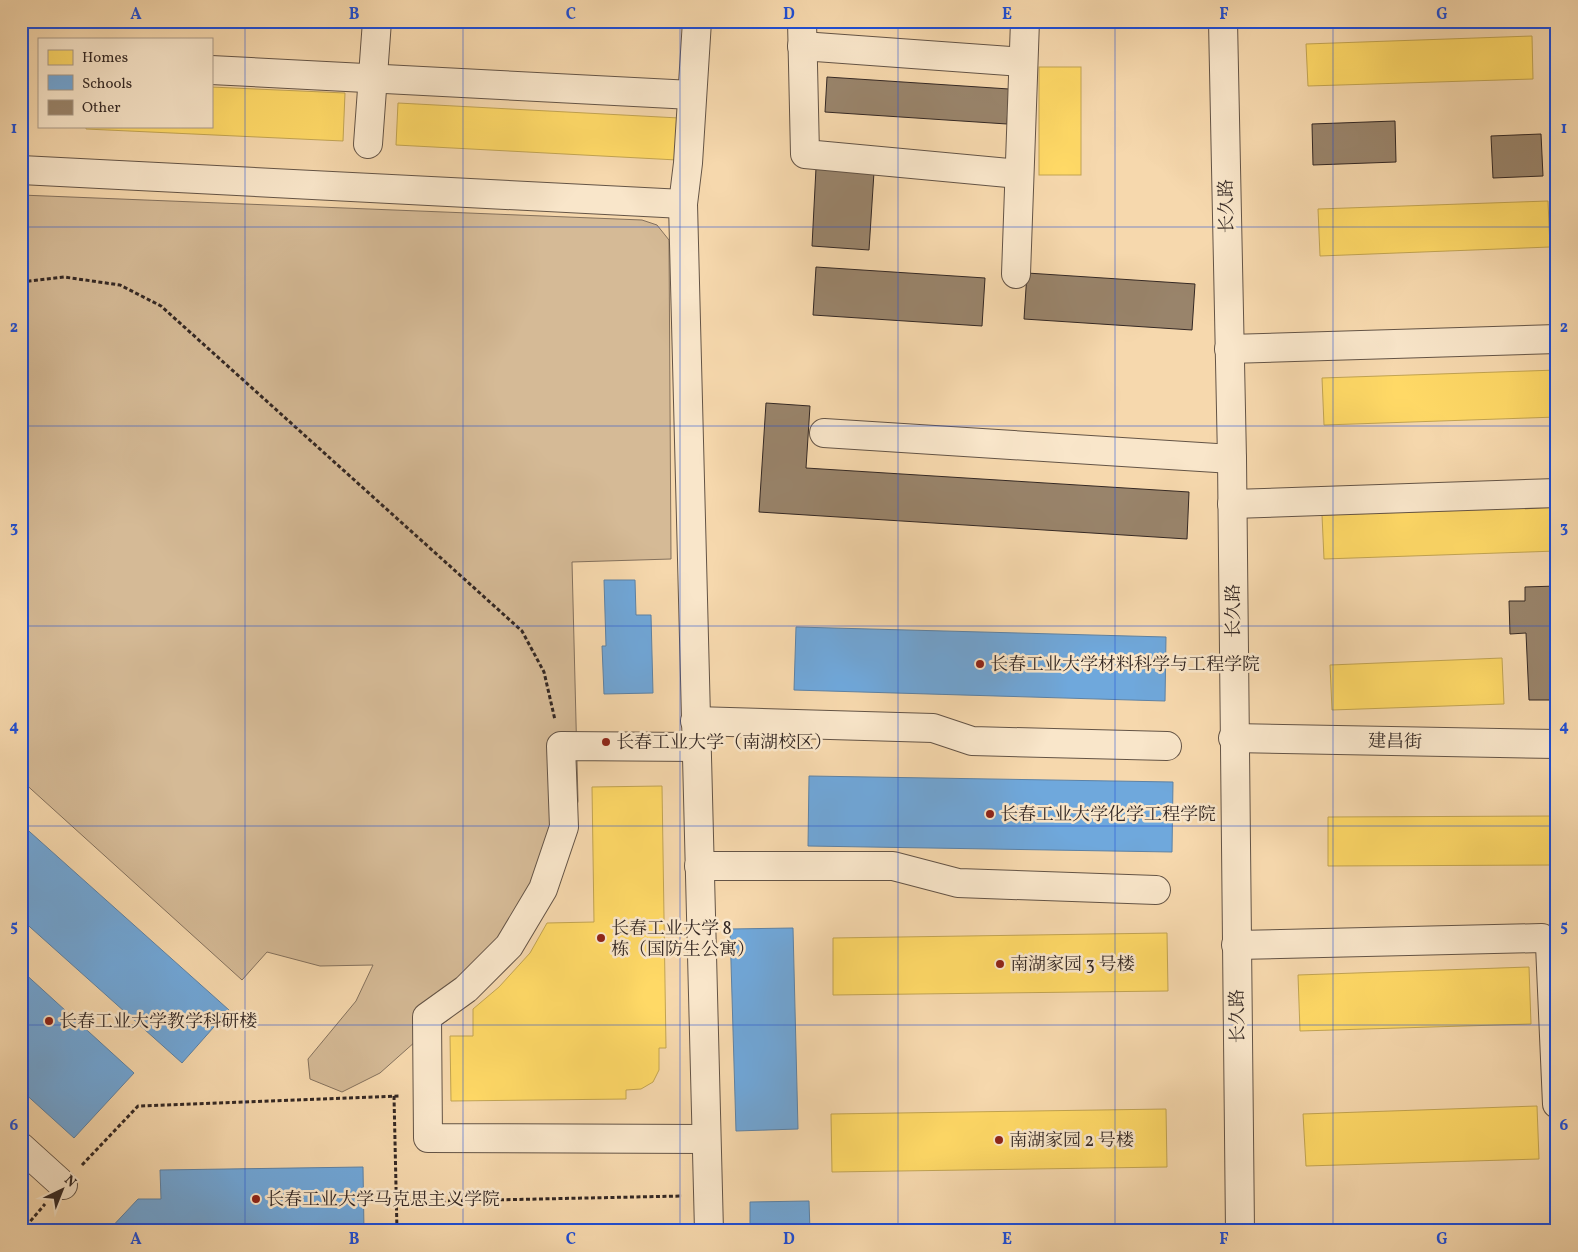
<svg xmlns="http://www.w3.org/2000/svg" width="1578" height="1252" viewBox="0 0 1578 1252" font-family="Vollkorn,'Noto Serif SC',serif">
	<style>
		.green { fill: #d5ba96; stroke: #84715d }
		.homes { fill: #ffd966; stroke: #c2a452 }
		.schools { fill: #6fa8dc; stroke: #5d82a5 }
		.building { fill: #99846b; stroke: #342824 }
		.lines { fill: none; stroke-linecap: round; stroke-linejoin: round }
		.minor-casing { stroke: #645446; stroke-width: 30 }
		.path { stroke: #342824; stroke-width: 3; stroke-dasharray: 4 2.5; stroke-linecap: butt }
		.minor { stroke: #f9e6ca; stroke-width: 28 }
		.grid { fill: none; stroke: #1d4ed8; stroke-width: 1; stroke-opacity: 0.55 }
		.poi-dot { fill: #8f2418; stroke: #f9e6ca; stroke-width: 2 }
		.labels { text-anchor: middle; stroke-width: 5; stroke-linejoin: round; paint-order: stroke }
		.street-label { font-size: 18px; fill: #342824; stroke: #f9e6ca }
		.poi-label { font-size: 18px; fill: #342824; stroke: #f9e6ca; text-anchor: start }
		.neatline { fill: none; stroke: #1d4ed8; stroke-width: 2 }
		.grid-label { font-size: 16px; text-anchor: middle; font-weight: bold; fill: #1d4ed8 }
	</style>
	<rect width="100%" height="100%" fill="#f6d8ad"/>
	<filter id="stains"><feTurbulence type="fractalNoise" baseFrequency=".004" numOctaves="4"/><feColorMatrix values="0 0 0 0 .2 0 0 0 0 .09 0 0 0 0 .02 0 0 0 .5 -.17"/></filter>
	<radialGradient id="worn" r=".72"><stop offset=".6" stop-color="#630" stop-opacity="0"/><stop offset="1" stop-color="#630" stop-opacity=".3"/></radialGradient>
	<!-- green -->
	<path class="green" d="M21,195L642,220L657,225L669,240L671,559L572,562L578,801L565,867L524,943L492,982L448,1020L416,1041L380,1073L342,1092L310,1079L308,1059L356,1001L373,965L320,966L267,952L242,980L21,780Z"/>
	<!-- homes -->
	<g class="homes">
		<path d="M1555,33H1557V85Z"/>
		<path d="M1532,36L1533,79L1308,86L1306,44Z"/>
		<rect x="1039" y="67" width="42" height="108"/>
		<path d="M211,87L345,93L343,141L86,129V126H211Z"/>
		<path d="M398,103L679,118L677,160L396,145Z"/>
		<path d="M1548,201L1550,247L1320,256L1318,209Z"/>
		<path d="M1557,370V417L1324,425L1322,378Z"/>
		<path d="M1557,507V551L1324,559L1322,515Z"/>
		<path d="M1502,658L1504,704L1332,710L1330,665Z"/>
		<path d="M662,786L666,1048H659V1070L653,1082L641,1089L626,1090V1099L451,1101L450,1036H473V1009L499,987L530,953L547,923L594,922L592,787Z"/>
		<path d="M1557,816V865L1328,866V817Z"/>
		<path d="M1167,933L1168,991L833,995V938Z"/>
		<path d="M1529,967L1531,1024L1300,1031L1298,975Z"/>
		<path d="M1537,1106L1539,1159L1306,1166L1303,1114Z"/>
		<path d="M1166,1109L1167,1167L832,1172L831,1114Z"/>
	</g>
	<!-- schools -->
	<g class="schools">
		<path d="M604,580H635L636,615H651L653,693L604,694L602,646H606Z"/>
		<path d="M796,627L1166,637L1165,701L794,690Z"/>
		<path d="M809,776L1173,782L1172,852L808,846Z"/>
		<path d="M21,824L229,1010L182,1063L21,919Z"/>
		<path d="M793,928L798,1129L736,1131L730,929Z"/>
		<path d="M21,970L134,1073L74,1138L21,1090Z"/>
		<path d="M363,1167L364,1231H108L138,1199H161L160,1170Z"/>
		<path d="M809,1201L810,1231H750V1202Z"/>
	</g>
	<!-- building -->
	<g class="building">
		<path d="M827,77L1009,89L1007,124L825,112Z"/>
		<path d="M1395,121L1396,162L1313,165L1312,124Z"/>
		<path d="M1541,134L1543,176L1493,178L1491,136Z"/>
		<path d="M816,168L874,172L869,250L812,246Z"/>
		<path d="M816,267L985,278L982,326L813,315Z"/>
		<path d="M1027,273L1195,284L1192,330L1024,319Z"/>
		<path d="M766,403L810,406L806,468L1189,492L1187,539L759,512Z"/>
		<path d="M1557,586V700H1529L1526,633L1510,634L1509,601H1525V587Z"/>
	</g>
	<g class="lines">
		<!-- minor casing -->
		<g class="minor-casing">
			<g id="minor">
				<path d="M697,21L688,163L683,204L709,1231"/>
				<path d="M802,21L805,154L1019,174"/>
				<path d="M1223,21L1232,459L1240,1231"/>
				<path d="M802,46L1023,62"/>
				<path d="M211,70L692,95"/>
				<path d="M368,144L377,21"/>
				<path d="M21,170L683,204"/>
				<path d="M1016,274L1025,21"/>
				<path d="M1229,349L1557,339"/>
				<path d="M824,433L1232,459"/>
				<path d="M1232,504L1557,493"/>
				<path d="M695,721L933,728L972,741L1167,746"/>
				<path d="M1233,738L1557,744"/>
				<path d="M696,747L561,746L564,827L543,889L509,946L466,989L427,1017L428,1138L706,1139"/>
				<path d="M699,866H893L958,883L1156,890"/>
				<path d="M1236,945L1542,938L1550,945L1557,1104"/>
				<path d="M21,1147L63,1185"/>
			</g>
		</g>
		<!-- path -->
		<g class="path">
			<path d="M21,282L64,277L120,285L161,306L522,631L544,672L555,720"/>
			<path d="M394,1096L397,1231"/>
			<path d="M82,1165L138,1106L400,1096"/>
			<path d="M396,1202L682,1196"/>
			<path d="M22,1231L45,1204"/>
		</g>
		<!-- minor -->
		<use href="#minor" class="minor"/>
	</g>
	<!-- grid -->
	<path class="grid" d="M245,21V1231M463,21V1231M680,21V1231M898,21V1231M1115,21V1231M1333,21V1231M21,227H1557M21,426H1557M21,626H1557M21,826H1557M21,1025H1557"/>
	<!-- markers -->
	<g class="poi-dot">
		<circle cx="980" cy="664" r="5"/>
		<circle cx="606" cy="742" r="5"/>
		<circle cx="990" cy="814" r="5"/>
		<circle cx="601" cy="938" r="5"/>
		<circle cx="1000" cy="964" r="5"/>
		<circle cx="49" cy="1021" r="5"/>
		<circle cx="999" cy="1140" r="5"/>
		<circle cx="256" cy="1199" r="5"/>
	</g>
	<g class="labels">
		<!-- street labels -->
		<g class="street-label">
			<text transform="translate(1226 206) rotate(-91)" y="6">长久路</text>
			<text transform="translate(1233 611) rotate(-90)" y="6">长久路</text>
			<text transform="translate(1395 741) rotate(1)" y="6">建昌街</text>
			<text transform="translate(1237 1016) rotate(-91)" y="6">长久路</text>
		</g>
		<!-- poi labels -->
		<g class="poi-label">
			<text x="990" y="670">长春工业大学材料科学与工程学院</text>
			<text x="616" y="748">长春工业大学（南湖校区）</text>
			<text x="1000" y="820">长春工业大学化学工程学院</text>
			<text x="611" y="934">长春工业大学 8<tspan x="611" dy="21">栋（国防生公寓）</tspan></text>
			<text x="1010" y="970">南湖家园 3 号楼</text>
			<text x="59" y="1027">长春工业大学教学科研楼</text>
			<text x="1009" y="1146">南湖家园 2 号楼</text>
			<text x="266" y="1205">长春工业大学马克思主义学院</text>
		</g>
	</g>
	<!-- margin -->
	<rect width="1578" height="1252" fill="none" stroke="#f6d8ad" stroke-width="55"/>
	<!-- legend -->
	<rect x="38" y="38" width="175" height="90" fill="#f9e6ca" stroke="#aa9a88"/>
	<rect x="48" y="50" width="25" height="15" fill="#ffd966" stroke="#aa9a88"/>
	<text x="82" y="62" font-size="15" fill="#342824">Homes</text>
	<rect x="48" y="75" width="25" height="15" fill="#6fa8dc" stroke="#aa9a88"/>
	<text x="82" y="88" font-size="15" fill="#342824">Schools</text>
	<rect x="48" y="100" width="25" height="15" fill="#99846b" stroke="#aa9a88"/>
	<text x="82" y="112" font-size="15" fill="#342824">Other</text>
	<!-- north arrow -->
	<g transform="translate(62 1190) rotate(43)" stroke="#f9e6ca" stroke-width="4" paint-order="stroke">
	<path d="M0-4L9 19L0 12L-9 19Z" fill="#342824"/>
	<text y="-8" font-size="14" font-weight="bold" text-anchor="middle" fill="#342824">N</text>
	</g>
	<rect x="28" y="28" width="1522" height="1196" class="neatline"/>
	<g class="grid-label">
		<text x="136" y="19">A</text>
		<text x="354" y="19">B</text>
		<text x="571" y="19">C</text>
		<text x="789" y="19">D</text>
		<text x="1007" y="19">E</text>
		<text x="1224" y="19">F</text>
		<text x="1442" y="19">G</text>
		<text x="14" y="133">1</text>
		<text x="1564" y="133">1</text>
		<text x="14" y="332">2</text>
		<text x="1564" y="332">2</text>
		<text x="14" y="532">3</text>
		<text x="1564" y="532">3</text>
		<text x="14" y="731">4</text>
		<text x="1564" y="731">4</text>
		<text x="14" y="931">5</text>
		<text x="1564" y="931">5</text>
		<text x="14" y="1130">6</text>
		<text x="1564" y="1130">6</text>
		<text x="136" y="1244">A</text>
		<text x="354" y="1244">B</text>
		<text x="571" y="1244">C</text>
		<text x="789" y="1244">D</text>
		<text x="1007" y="1244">E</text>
		<text x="1224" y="1244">F</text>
		<text x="1442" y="1244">G</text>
	</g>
	<rect width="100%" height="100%" filter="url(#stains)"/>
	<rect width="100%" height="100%" fill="url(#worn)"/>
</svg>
